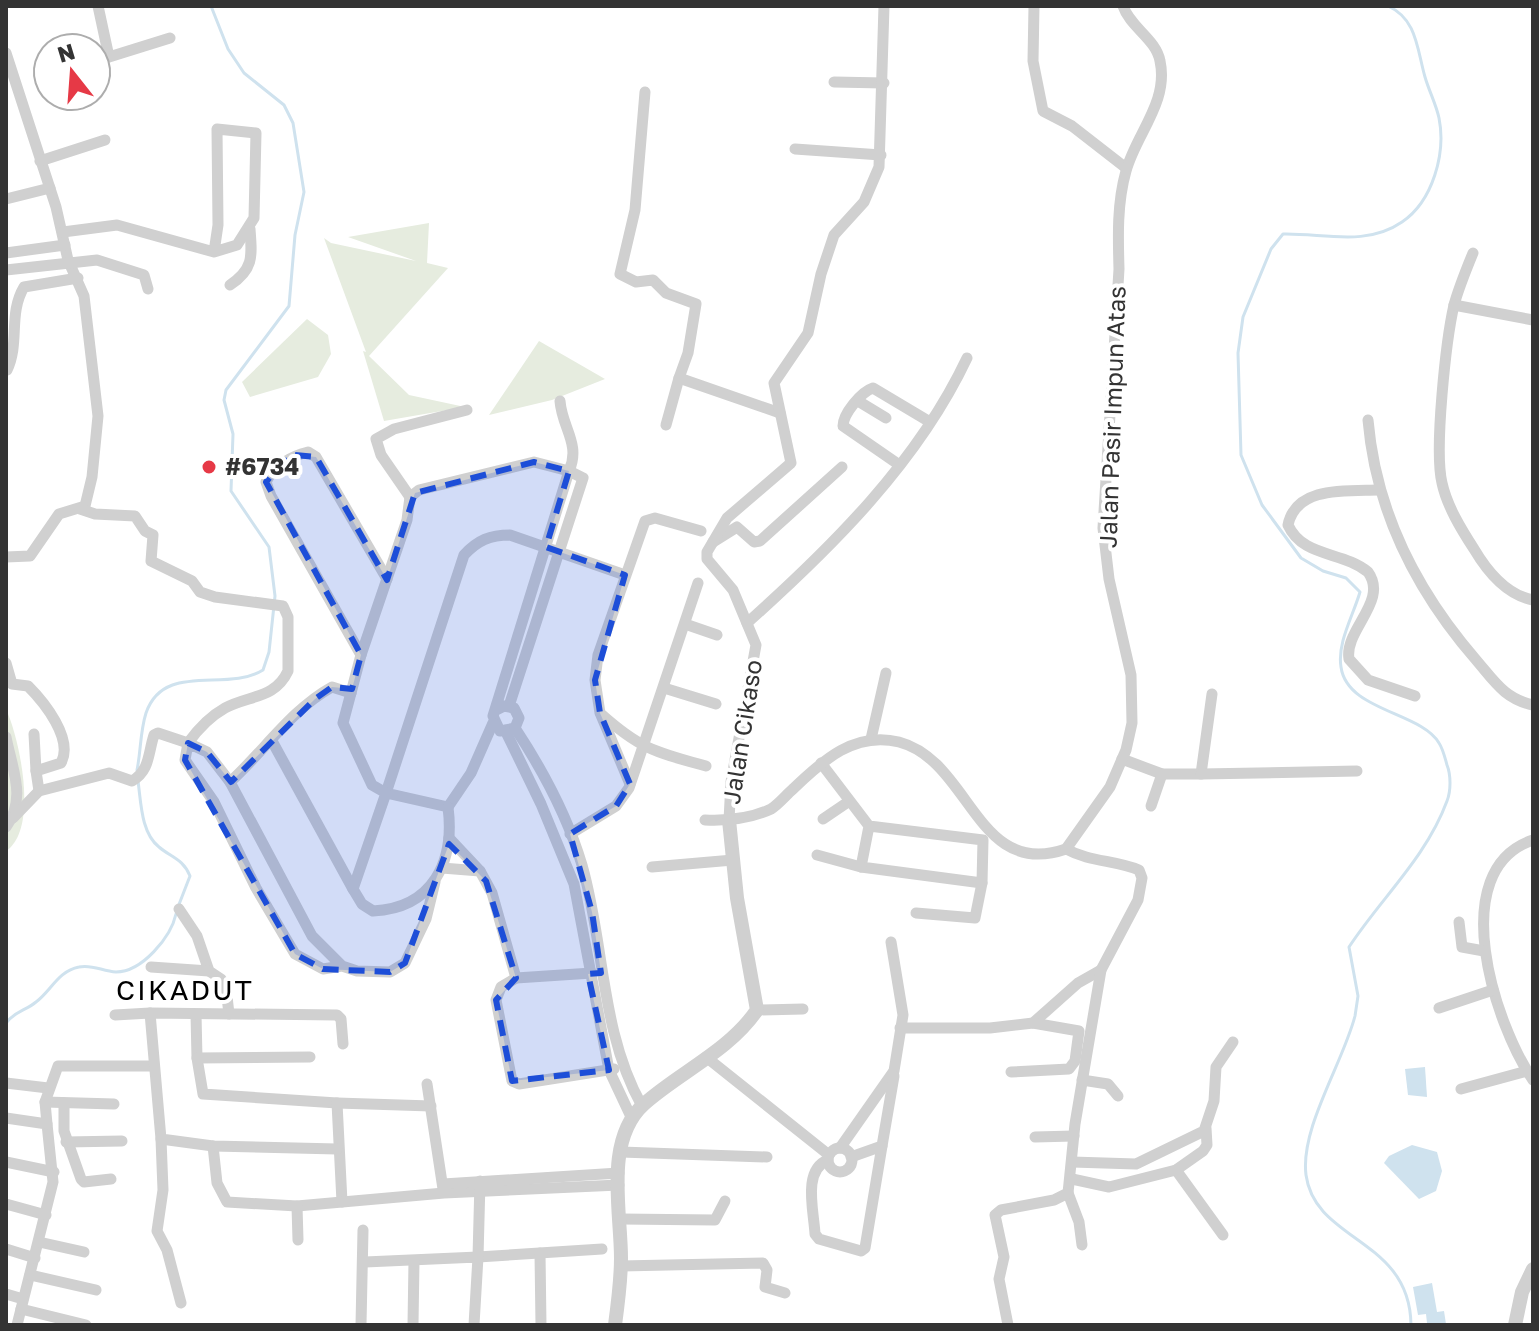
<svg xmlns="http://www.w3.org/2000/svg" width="1539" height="1331" viewBox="0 0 1539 1331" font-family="'Golos Text',sans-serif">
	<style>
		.green { fill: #e6ecdf }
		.water { fill: #cfe2ee }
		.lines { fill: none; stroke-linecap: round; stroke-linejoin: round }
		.stream { stroke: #cfe2ee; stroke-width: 3 }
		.minor { stroke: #d0d0d0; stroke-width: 11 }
		.tertiary { stroke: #d0d0d0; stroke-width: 14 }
		.marked { fill: #1d4ed8; fill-opacity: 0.2; stroke: #1d4ed8; stroke-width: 6; stroke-dasharray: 16 10; stroke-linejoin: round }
		.poi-dot { fill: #e63946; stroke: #fff; stroke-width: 3 }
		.labels { text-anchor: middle; stroke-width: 8; stroke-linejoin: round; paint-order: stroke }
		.street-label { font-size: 24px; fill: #333; stroke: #fff }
		.poi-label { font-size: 24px; font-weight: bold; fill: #333; stroke: #fff; text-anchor: start }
		.quarter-label { font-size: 28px; letter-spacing: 2px; fill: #000; stroke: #fff }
	</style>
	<rect width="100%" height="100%" fill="#fff"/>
	<!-- green -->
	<g class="green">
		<path d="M429,223L427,263L448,268L369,356L409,395L465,407L384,421L363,351L366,352L324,238L331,243L416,261L348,237Z"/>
		<path d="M307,319L328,335L331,354L318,377L250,397L242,382Z"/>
		<path d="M539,341L605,379L552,400L489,415Z"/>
		<path d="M6,709C20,740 39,829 6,851Z"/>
	</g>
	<!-- water -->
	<g class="water">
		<path d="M1425,1067L1427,1097L1408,1095L1405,1069Z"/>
		<path d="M1412,1145L1437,1152L1442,1171L1436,1191L1419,1199L1384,1163L1389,1156Z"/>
		<path d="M1432,1283L1437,1312L1444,1311L1446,1324L1427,1323L1426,1314L1418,1315L1413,1287Z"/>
	</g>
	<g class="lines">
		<!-- stream -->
		<g class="stream">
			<path d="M1388,6C1417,19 1417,49 1425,77C1429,91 1436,104 1439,118C1446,153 1433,201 1402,222C1366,247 1323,233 1283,234L1271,249L1243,317L1238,353L1241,455L1262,505L1301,558L1323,571L1346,578L1360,592C1353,616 1337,643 1341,667C1347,711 1421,712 1439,743C1443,749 1445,758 1447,765C1451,775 1451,791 1447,801C1426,858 1381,898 1349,947L1358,996L1355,1016C1343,1063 1300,1128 1306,1175C1315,1242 1410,1238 1411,1325"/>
			<path d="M137,770C141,751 140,732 146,713C164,661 226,693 263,670L269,652L275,596L269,547L231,491L233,434L224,400L226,390L289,306L295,235L304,192L293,123L284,105L244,73L228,49L211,6"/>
			<path d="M138,781C141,802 141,833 159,847C172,858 183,859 190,876L178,907"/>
			<path d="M6,1023C15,1011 25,1011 36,1002C51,991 58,971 79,967C92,964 102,971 116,972C142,972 171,937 176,914"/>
		</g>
		<!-- minor -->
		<g class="minor">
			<path d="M98,6L109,57L170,38"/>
			<path d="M1034,6L1033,61L1043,111L1072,126L1126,168"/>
			<path d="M6,53L56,207L68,260L84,296L98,416L92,477L85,506L59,514L30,556L6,557"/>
			<path d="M834,82L884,83"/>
			<path d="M645,92L635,210L620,274L636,282L653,280L666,293L696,304L688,353L679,378L780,413"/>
			<path d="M795,149L881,155"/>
			<path d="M40,161L105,140"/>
			<path d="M6,199L50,188"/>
			<path d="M63,232L117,225L214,252L237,245L254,218L256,133L217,129L218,225L214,252"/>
			<path d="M6,253L65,245"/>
			<path d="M1473,253C1466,270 1459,287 1454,305C1446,340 1434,450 1442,483C1447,506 1461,529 1474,549C1487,571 1507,595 1533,600"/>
			<path d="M6,270L97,260L144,275L148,289"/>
			<path d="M230,285C254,269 252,256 250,229"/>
			<path d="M1454,305L1533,320"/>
			<path d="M7,370C20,343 8,314 24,287L78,278"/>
			<path d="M858,401L886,418"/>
			<path d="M1368,420C1376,513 1417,592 1477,661C1495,682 1505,699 1533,705"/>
			<path d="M666,425L679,378"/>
			<path d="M898,464L843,426C843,414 861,392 873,388L930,422"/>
			<path d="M1378,490C1347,491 1296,486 1288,525C1303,558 1343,551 1368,572C1389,601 1344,630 1349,659L1368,680L1415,696"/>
			<path d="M410,497L381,455L376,439L394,429L467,410"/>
			<path d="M701,531L655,518L645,521L598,655L595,680L600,713C640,749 655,752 706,766"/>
			<path d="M713,542L737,527L754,542L760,541L842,467"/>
			<path d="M747,623C832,547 918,462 967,358"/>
			<path d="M685,624L717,635"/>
			<path d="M361,655L271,496L266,482C274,466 291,456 308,452L316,457L387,579"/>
			<path d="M6,663L12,684L28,686C44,702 74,739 61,763L36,771L39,791"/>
			<path d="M664,688L716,704"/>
			<path d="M496,710L504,706L514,708L519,718L515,728L500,731L493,716L569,471L583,478L509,706"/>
			<path d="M601,715L630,784"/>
			<path d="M493,723L471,773L448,807L386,793L464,555C478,540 490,535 510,535L625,575"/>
			<path d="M515,728C542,769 568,818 582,865C605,945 600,1031 642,1106"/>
			<path d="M506,732L541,804L574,884L609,1070L632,1119"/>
			<path d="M34,734L36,771"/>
			<path d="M6,737C12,769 27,798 6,827"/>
			<path d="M871,739L886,673"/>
			<path d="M272,741L353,889L362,904L373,911C433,908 455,862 448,807"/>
			<path d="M1122,759L1162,774H1201L1212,694"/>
			<path d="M821,763L869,826L861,867L982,883L983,840L869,826"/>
			<path d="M1201,774L1357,771"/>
			<path d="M230,782C264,751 292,709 332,687L351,693"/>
			<path d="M1151,806L1162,774"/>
			<path d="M13,818L39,791L109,773L132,781C150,771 148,753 154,735L158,733L188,743C198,729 209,717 225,708C249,695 275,699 288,671V617L283,606L215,597L200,592L192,581L151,561L153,535L145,531L135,516L95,514L80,509"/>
			<path d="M823,819L848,802"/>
			<path d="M705,820C728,821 750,819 771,809C779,804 786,795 793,789C823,760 855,731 899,742C971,761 976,880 1066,849L1110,787L1126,750L1132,723L1131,675L1109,579L1103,528L1119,269C1118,236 1117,203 1126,171C1136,134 1169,102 1160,61C1156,39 1130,27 1123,6"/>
			<path d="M729,820L731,782L756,645L733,590L707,559V552L727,518L791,463L774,383L808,333L821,274L834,235L864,202L879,167L884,6"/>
			<path d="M570,834L616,806L629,788L698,583"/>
			<path d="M449,838L480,871L492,893L516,978L592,973"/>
			<path d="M1533,840C1444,870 1495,1025 1533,1080"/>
			<path d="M817,855L861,867"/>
			<path d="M652,867L733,860"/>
			<path d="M442,868L480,871"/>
			<path d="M353,889L386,793L372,785L343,723L361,655L407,520L410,497L419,490L534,462L569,471C581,444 562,428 560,401"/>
			<path d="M179,909L197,936L209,971L221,979L226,988L229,1014"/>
			<path d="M916,913L975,918L982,883"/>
			<path d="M1459,922L1462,947L1484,951"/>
			<path d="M342,966L323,969L295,954L256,888L214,802L185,760L188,743L207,752L230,782L312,936L342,966L357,971L390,972L405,963L426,919L435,882"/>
			<path d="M151,967L209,971"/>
			<path d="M516,978L501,987L496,1000L512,1081L519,1084L614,1069"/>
			<path d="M1439,1008L1493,990"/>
			<path d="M757,1010L803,1009"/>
			<path d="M196,1014L197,1058L203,1094L337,1103L342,1202"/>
			<path d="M115,1015L150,1013"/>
			<path d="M1033,1023L1078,983L1101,970"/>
			<path d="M900,1028H990L1033,1023L1079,1031L1075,1061L1069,1069L1011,1072"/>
			<path d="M706,1057L829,1155"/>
			<path d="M197,1058L310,1057"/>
			<path d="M1082,1080L1108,1084L1118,1096"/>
			<path d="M6,1083L48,1088"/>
			<path d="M427,1084L443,1189"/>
			<path d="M1461,1089L1527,1071"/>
			<path d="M45,1102L114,1104"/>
			<path d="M64,1103V1131L81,1179L84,1182L111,1179"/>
			<path d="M337,1103L431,1106"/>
			<path d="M6,1118L47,1124L53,1182L17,1325"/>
			<path d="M47,1124L45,1102L58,1066H153"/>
			<path d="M1035,1137L1074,1136"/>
			<path d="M161,1139L163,1190L157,1231L167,1250L181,1303"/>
			<path d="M66,1142L122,1141"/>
			<path d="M213,1146L217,1183L227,1202L297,1206L444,1193L619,1185"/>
			<path d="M840,1148L894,1071L903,1015L891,942"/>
			<circle cx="840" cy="1160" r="12"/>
			<path d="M337,1149L213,1146L161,1139L150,1013L337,1015L341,1019L343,1044"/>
			<path d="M621,1152L767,1157"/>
			<path d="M851,1157L882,1146L894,1076"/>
			<path d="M828,1160C802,1170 814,1212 815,1234L819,1239L861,1251L865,1248L882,1146"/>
			<path d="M6,1162L54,1172"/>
			<path d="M1072,1162L1136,1164L1204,1131L1214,1101L1216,1067L1233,1042"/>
			<path d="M1176,1170L1223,1235"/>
			<path d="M1072,1179L1109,1187L1176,1170L1203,1151L1207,1145L1206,1128"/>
			<path d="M480,1181L478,1257L602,1249"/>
			<path d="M443,1184L619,1173"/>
			<path d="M1068,1193L1079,1222L1082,1245"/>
			<path d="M6,1204L46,1215"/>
			<path d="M297,1206L298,1240"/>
			<path d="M621,1219L715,1220L725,1201"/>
			<path d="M39,1242L84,1252"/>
			<path d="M6,1249L35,1258"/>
			<path d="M540,1253L541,1325"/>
			<path d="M365,1262L478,1257L474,1325"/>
			<path d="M621,1266L763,1263L767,1270L765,1287L785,1293"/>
			<path d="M30,1275L96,1290"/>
			<path d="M6,1294L23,1299"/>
			<path d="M21,1309L86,1325"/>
			<path d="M361,1325L363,1230"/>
			<path d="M413,1325L414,1261"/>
			<path d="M1008,1325L999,1279L1004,1257L995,1215L1001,1210L1054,1200L1068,1193L1075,1124L1101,970L1138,900L1142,878L1139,870C1114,860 1090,862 1066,849"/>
		</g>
		<!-- tertiary -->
		<g class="tertiary">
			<path d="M615,1325C618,1303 621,1280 621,1258C621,1210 604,1140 644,1104C680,1072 729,1051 757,1010L737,898L729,820"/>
			<path d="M1515,1325L1522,1292L1533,1269"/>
		</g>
	</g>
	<!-- marked area -->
	<path class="marked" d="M295,455L316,457L387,580L415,493L534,462L569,471L546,547L625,575L595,680L600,713L630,784L616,806L570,834L592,912L601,973L588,974L609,1070L512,1081L496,1000L516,978L486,881L449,844L405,963L390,972L323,969L295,954L185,760L188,743L207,752L231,782L315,699L332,687L352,689L361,655L266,482L280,465Z"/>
	<!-- markers -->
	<circle class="poi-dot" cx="209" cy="467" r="8"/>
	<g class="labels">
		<!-- street labels -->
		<g class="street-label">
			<text transform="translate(1113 417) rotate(-88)" y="8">Jalan Pasir Impun Atas</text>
			<text transform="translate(743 732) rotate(-81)" y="8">Jalan Cikaso</text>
		</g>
		<!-- poi labels -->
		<g class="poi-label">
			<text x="225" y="475">#6734</text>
		</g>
		<!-- quarter labels -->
		<g class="quarter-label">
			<text x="185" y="1000">CIKADUT</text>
		</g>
	</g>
	<!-- border -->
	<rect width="1539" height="1331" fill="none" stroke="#333333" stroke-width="16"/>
	<!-- north arrow -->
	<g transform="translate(72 72) rotate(343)"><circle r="38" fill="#ffffff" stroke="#adadad" stroke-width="2"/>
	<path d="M0-6L14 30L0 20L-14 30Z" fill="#e63946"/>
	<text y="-12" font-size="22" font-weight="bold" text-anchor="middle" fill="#333333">N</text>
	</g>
</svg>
